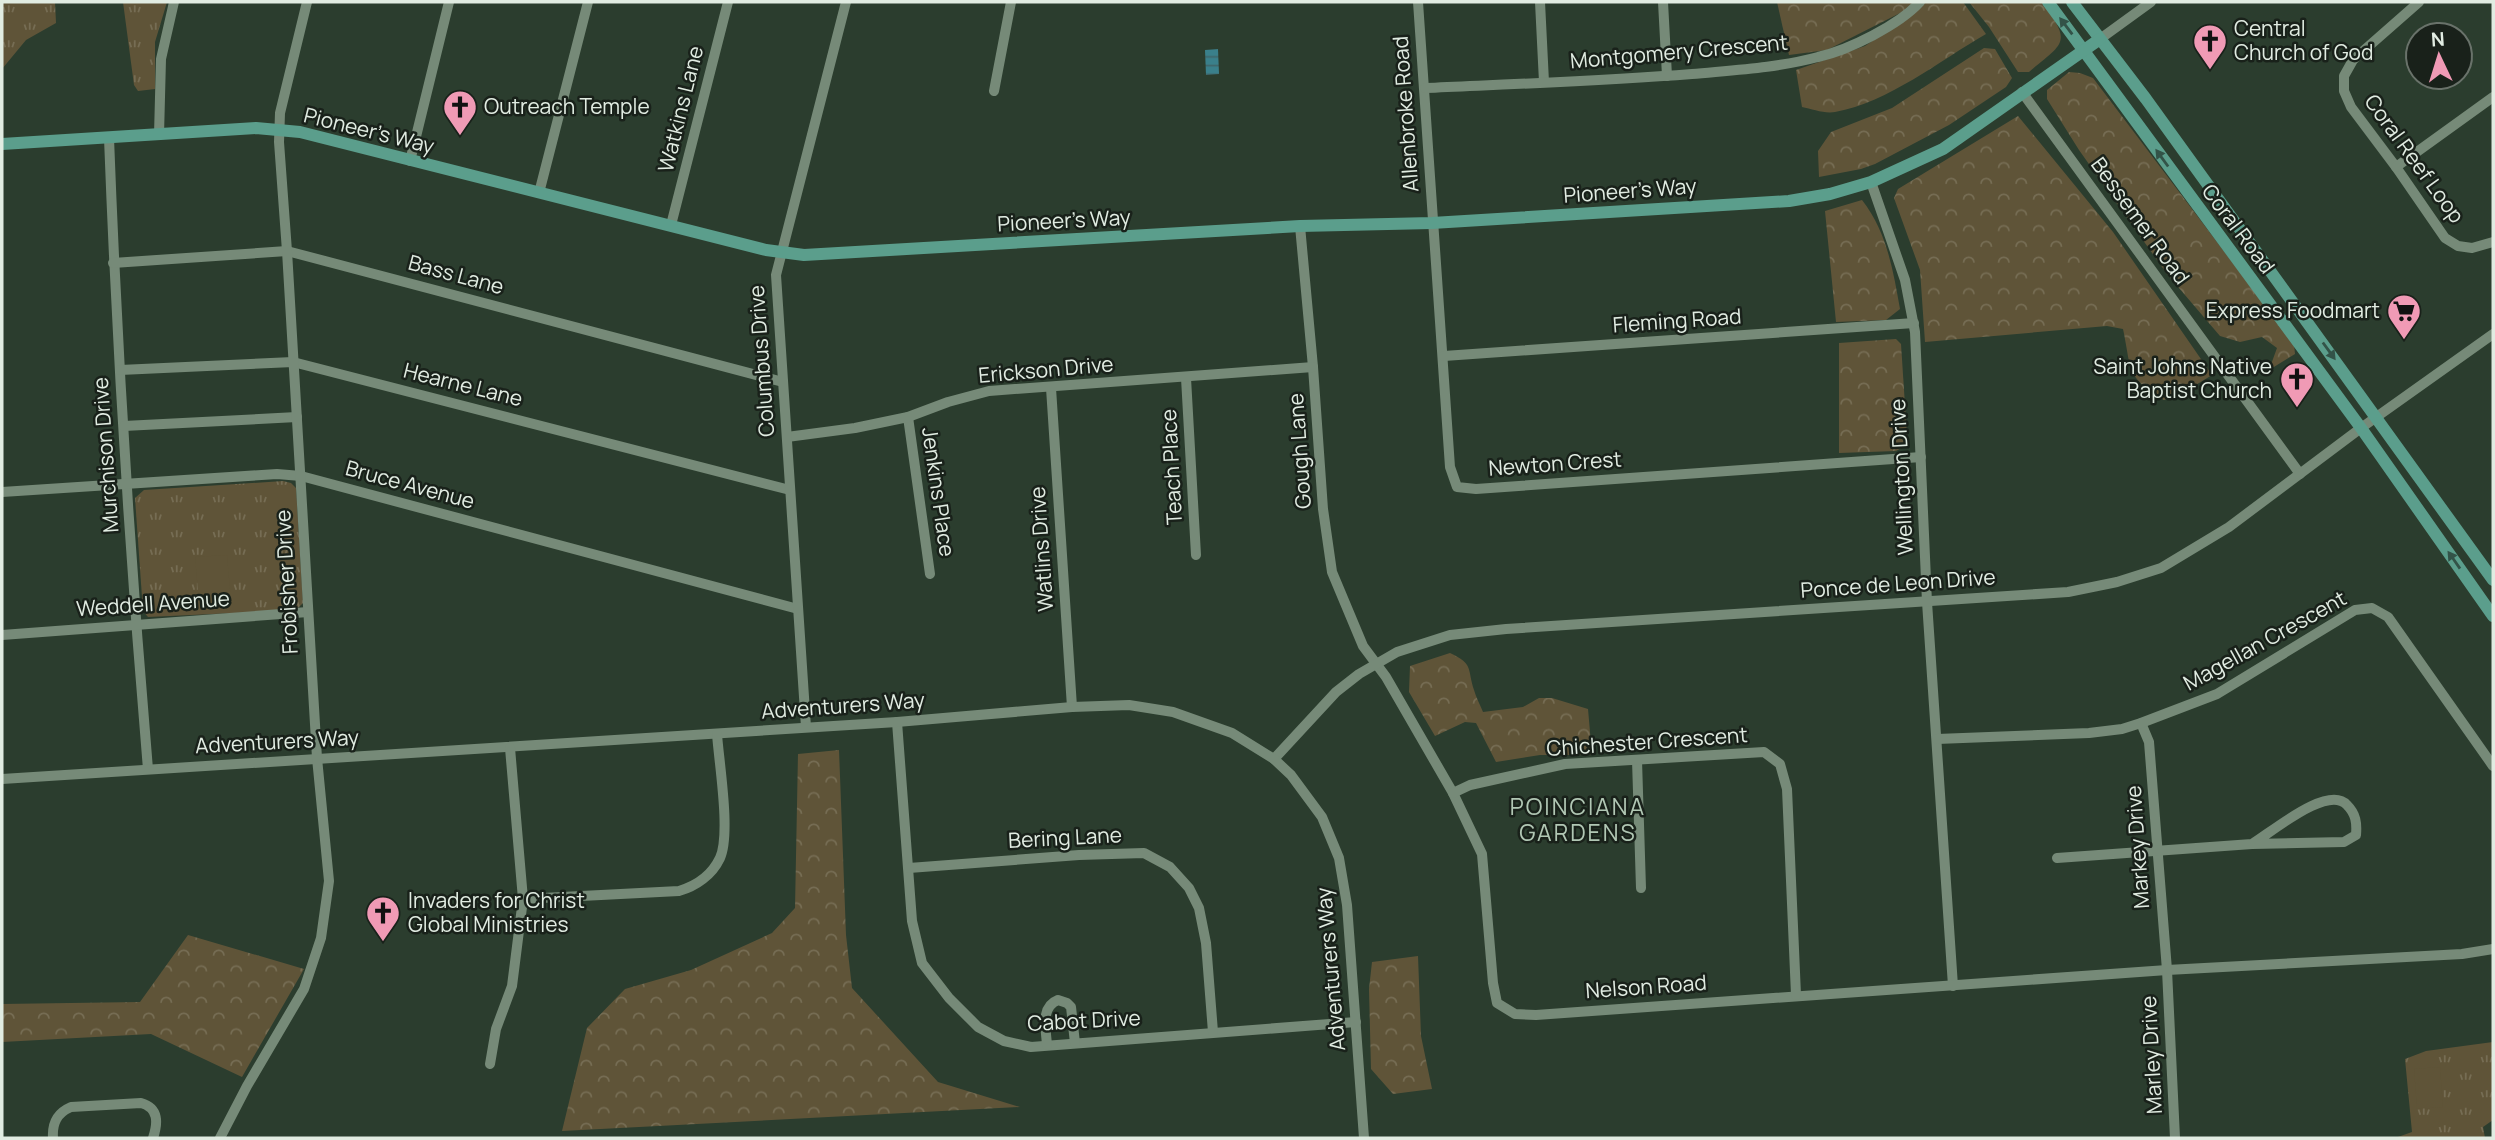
<svg xmlns="http://www.w3.org/2000/svg" width="2495" height="1140" viewBox="0 0 2495 1140" font-family="Manrope,sans-serif">
	<style>
		.grass { fill: url(#grass-tufts) }
		.forest { fill: url(#forest-crowns) }
		.pitch { fill: #5f5438 }
		.water { fill: url(#water-rules) }
		.lines { fill: none; stroke-linecap: round; stroke-linejoin: round }
		.minor { stroke: #768a78; stroke-width: 10 }
		.major { stroke: #5b9e8c; stroke-width: 12 }
		.oneway { fill: #335348 }
		.labels { text-anchor: middle; stroke-width: 5; stroke-linejoin: round; paint-order: stroke }
		.poi-label { font-size: 21px; fill: #e1ece2; stroke: #19211a; text-anchor: start }
		.street-label { font-size: 21px; fill: #e1ece2; stroke: #19211a }
		.neighbourhood-label { font-size: 23px; letter-spacing: 2px; fill: #b1c7b4; stroke: #19211a }
	</style>
	<defs>
		<pattern id="grass-tufts" width="24" height="20" patternUnits="userSpaceOnUse" patternTransform="scale(1.75)"><rect width="24" height="20" fill="#5f5438"/><path d="M3 7l-1-3M5 7V3M7 7l1-3M15 17l-1-3M17 17v-4M19 17l1-3" fill="none" stroke="#766d54"/></pattern>
		<pattern id="forest-crowns" width="20" height="18" patternUnits="userSpaceOnUse" patternTransform="scale(1.75)"><rect width="20" height="18" fill="#5f5438"/><path d="M2 6a3 3 0 1 1 6 0M12 15a3 3 0 1 1 6 0" fill="none" stroke="#766d54"/></pattern>
		<pattern id="water-rules" width="6" height="5" patternUnits="userSpaceOnUse" patternTransform="scale(1.75)"><rect width="6" height="5" fill="#3a808b"/><path d="M0 2.5h6" fill="none" stroke="#3e666b"/></pattern>
	</defs>
	<rect width="100%" height="100%" fill="#2b3d2e"/>
	<!-- grass -->
	<g class="grass">
		<path d="M2,2H55L56,23L26,40L2,69Z"/>
		<path d="M123,2H167L155,42V89L138,91L134,85Z"/>
		<path d="M283,481L291,483L296,488L303,603L296,610L148,617L143,611L135,498L144,490Z"/>
		<path d="M2493,1042V1120L2483,1127L2485,1138H2395L2412,1132L2405,1059L2426,1051Z"/>
	</g>
	<!-- forest -->
	<g class="forest">
		<path d="M1777,2H1915L1908,9L1827,50L1789,55Z"/>
		<path d="M1926,2H1963L1986,34C1939,61 1889,102 1835,112C1825,114 1812,109 1802,107L1796,70L1865,46L1914,13Z"/>
		<path d="M1969,2H2042C2072,43 2065,42 2029,72H2018L1989,27Z"/>
		<path d="M1984,48L1995,49L2012,78L2006,87L1949,125L1875,164L1861,169L1819,177L1818,151L1831,132L1892,108Z"/>
		<path d="M2069,72L2080,73L2093,78L2294,344L2295,354L2269,370L2277,348L2262,337L2240,342L2220,336L2167,274L2079,150L2047,99V90Z"/>
		<path d="M2018,116L2113,232L2212,375L2186,391L2164,400C2125,376 2132,371 2123,329L2107,326L1925,342L1920,270L1894,198L1898,189Z"/>
		<path d="M1862,200C1887,232 1893,270 1900,309L1886,320L1836,322L1825,211Z"/>
		<path d="M1896,339L1901,344L1907,436L1905,446L1896,451L1839,453V343Z"/>
		<path d="M1450,653C1474,664 1467,669 1474,690C1476,697 1480,705 1483,712L1523,707L1539,698H1552L1588,709L1592,755H1540L1496,762L1476,723L1465,722L1435,736L1409,692L1410,666Z"/>
		<path d="M839,750L846,935L852,988L938,1082L1020,1107L562,1131L587,1028L625,989L691,970L772,933L795,908L798,754Z"/>
		<path d="M188,935L304,969L242,1077L151,1034L2,1042V1004L140,1002Z"/>
		<path d="M1418,956L1421,1036L1432,1089L1393,1094L1371,1069L1369,989L1372,962Z"/>
	</g>
	<!-- pitch -->
	<g class="pitch">
		<path d="M227,555L231,601L199,603L195,557Z"/>
		<path d="M2440,1067L2443,1107L2417,1109L2414,1069Z"/>
	</g>
	<!-- water -->
	<path class="water" d="M1218,49L1219,74L1206,75L1205,50Z"/>
	<g class="lines">
		<!-- minor -->
		<g class="minor">
			<path d="M1418,2L1450,467L1457,487L1476,489L1921,457"/>
			<path d="M1540,2L1544,82"/>
			<path d="M1663,2L1667,76"/>
			<path d="M2419,2L2353,60L2344,76V91L2351,107L2396,167L2445,238L2458,246L2472,248L2493,242"/>
			<path d="M2100,39L2151,2"/>
			<path d="M1425,88C1514,84 1603,81 1692,74C1734,70 1777,68 1818,57C1849,50 1899,25 1920,2"/>
			<path d="M994,91L1011,2"/>
			<path d="M2022,92L2300,474"/>
			<path d="M159,135L161,59L174,2"/>
			<path d="M109,138C117,349 130,559 148,769"/>
			<path d="M410,161L449,2"/>
			<path d="M2396,167L2493,97"/>
			<path d="M1871,182L1905,280L1915,332L1927,602L1953,986"/>
			<path d="M539,193L588,2"/>
			<path d="M671,225L728,2"/>
			<path d="M1300,226L1313,367L1323,509L1332,572L1363,646L1386,677L1453,793L1482,854L1493,983L1497,1003L1515,1014L1536,1015L2167,970L2462,954L2493,949"/>
			<path d="M113,263L287,251L783,382"/>
			<path d="M1444,356L1914,323"/>
			<path d="M120,370L293,362L790,490"/>
			<path d="M1186,378L1196,555"/>
			<path d="M1051,388L1072,707"/>
			<path d="M908,417L930,574"/>
			<path d="M124,426L297,417"/>
			<path d="M787,437L855,428L908,417L948,402L989,391L1313,367"/>
			<path d="M2,492L277,474L301,476L798,609"/>
			<path d="M2,635L308,612"/>
			<path d="M897,722L912,921L922,963L949,998L978,1027L1004,1041L1031,1047L1356,1022"/>
			<path d="M2141,723L2149,742L2167,970L2175,1138"/>
			<path d="M806,727L776,275L846,2"/>
			<path d="M1937,739L2089,733L2122,729L2141,723L2217,694L2355,610L2372,608L2388,617L2493,766"/>
			<path d="M1274,759L1336,692L1359,674L1397,652L1450,635L1506,629L2068,592L2117,582L2161,568L2229,527L2361,428L2493,334"/>
			<path d="M1637,760L1641,888"/>
			<path d="M2,779L897,722L1072,707L1129,705L1173,712L1232,733L1274,759L1291,775L1322,817L1339,858L1347,905L1364,1138"/>
			<path d="M1453,793L1470,785L1565,764L1764,752L1780,764L1787,789L1796,995"/>
			<path d="M2057,858L2252,844L2344,842L2356,835C2357,823 2356,814 2347,805C2328,784 2272,832 2252,844"/>
			<path d="M909,868L1079,855L1144,853L1170,867L1189,888L1199,908L1206,943L1213,1032"/>
			<path d="M523,899L679,891C696,886 712,875 720,858C731,834 719,763 717,734"/>
			<path d="M1047,1045C1046,1029 1040,1007 1058,1000L1067,1003L1071,1007L1075,1043"/>
			<path d="M490,1064L496,1029L512,986L523,899L510,748"/>
			<path d="M53,1138C52,1123 57,1113 71,1107L141,1103C159,1108 158,1123 153,1138"/>
			<path d="M220,1138L247,1086L304,989L321,938L329,881L317,758L287,251L279,142L280,113L307,2"/>
		</g>
		<!-- major -->
		<g class="major">
			<path d="M2048,2L2361,428L2493,616"/>
			<path d="M2072,2L2146,99L2493,580"/>
			<path d="M2,144L256,128L300,132L766,250L804,255L1300,226L1432,223L1789,201L1830,194L1871,182L1943,149L2100,39"/>
		</g>
	</g>
	<!-- one-way arrows -->
	<defs><path id="oneway-solid" d="M-6-.8H1V-3.2L6.5 0L1 3.2V.8H-6Z" transform="scale(1.75)"/></defs>
	<g class="oneway">
		<use href="#oneway-solid" transform="translate(2066 26) rotate(-127)"/>
		<use href="#oneway-solid" transform="translate(2162 158) rotate(-126)"/>
		<use href="#oneway-solid" transform="translate(2329 351) rotate(54)"/>
		<use href="#oneway-solid" transform="translate(2454 560) rotate(-125)"/>
	</g>
	<!-- icons -->
	<defs>
		<g id="church-pin" transform="scale(1.75)"><path d="M0 17L-7.5 6A9.5 9.5 0 1 1 7.5 6Z" fill="#f09ab5" stroke="#19211a"/><path d="M-1.2-6h2.4v3.5h3.3v2.4h-3.3V6h-2.4V-.1h-3.3v-2.4h3.3Z" fill="#111"/></g>
		<g id="supermarket-pin" transform="scale(1.75)"><path d="M0 17L-7.5 6A9.5 9.5 0 1 1 7.5 6Z" fill="#f09ab5" stroke="#19211a"/><path d="M-6-5.5h2.5l.6 2H6L4.5 2H-2.5L-4.4-4H-6ZM-1.5 3.2a1.3 1.3 0 1 0 .1 0ZM3 3.2a1.3 1.3 0 1 0 .1 0Z" fill="#111"/></g>
	</defs>
	<g fill-rule="evenodd">
		<use href="#church-pin" x="2210" y="41"/>
		<use href="#church-pin" x="460" y="107"/>
		<use href="#supermarket-pin" x="2404" y="311"/>
		<use href="#church-pin" x="2297" y="379"/>
		<use href="#church-pin" x="383" y="913"/>
	</g>
	<g class="labels">
		<!-- poi labels -->
		<g class="poi-label">
			<text x="2234" y="36">Central<tspan x="2234" dy="24">Church of God</tspan></text>
			<text x="484" y="114">Outreach Temple</text>
			<text x="2380" y="318" text-anchor="end">Express Foodmart</text>
			<text x="2272" y="374" text-anchor="end">Saint Johns Native<tspan x="2272" dy="24">Baptist Church</tspan></text>
			<text x="408" y="908">Invaders for Christ<tspan x="408" dy="24">Global Ministries</tspan></text>
		</g>
		<!-- street labels -->
		<g class="street-label">
			<text transform="translate(1679 52) rotate(-5)" y="7">Montgomery Crescent</text>
			<text transform="translate(681 109) rotate(-76)" y="7">Watkins Lane</text>
			<text transform="translate(1406 114) rotate(-94)" y="7">Allenbroke Road</text>
			<text transform="translate(369 131) rotate(14)" y="7">Pioneer's Way</text>
			<text transform="translate(2414 159) rotate(54)" y="7">Coral Reef Loop</text>
			<text transform="translate(1630 191) rotate(-4)" y="7">Pioneer's Way</text>
			<text transform="translate(1064 221) rotate(-3)" y="7">Pioneer's Way</text>
			<text transform="translate(2140 221) rotate(54)" y="7">Bessemer Road</text>
			<text transform="translate(2238 229) rotate(53)" y="7">Coral Road</text>
			<text transform="translate(456 275) rotate(15)" y="7">Bass Lane</text>
			<text transform="translate(1677 321) rotate(-4)" y="7">Fleming Road</text>
			<text transform="translate(762 361) rotate(-94)" y="7">Columbus Drive</text>
			<text transform="translate(1046 370) rotate(-5)" y="7">Erickson Drive</text>
			<text transform="translate(463 385) rotate(14)" y="7">Hearne Lane</text>
			<text transform="translate(1300 451) rotate(-94)" y="7">Gough Lane</text>
			<text transform="translate(106 455) rotate(-94)" y="7">Murchison Drive</text>
			<text transform="translate(1555 464) rotate(-4)" y="7">Newton Crest</text>
			<text transform="translate(1172 467) rotate(-93)" y="7">Teach Place</text>
			<text transform="translate(1902 477) rotate(-93)" y="7">Wellington Drive</text>
			<text transform="translate(410 485) rotate(15)" y="7">Bruce Avenue</text>
			<text transform="translate(938 492) rotate(82)" y="7">Jenkins Place</text>
			<text transform="translate(1042 549) rotate(-94)" y="7">Watlins Drive</text>
			<text transform="translate(287 582) rotate(-93)" y="7">Frobisher Drive</text>
			<text transform="translate(1898 584) rotate(-4)" y="7">Ponce de Leon Drive</text>
			<text transform="translate(153 604) rotate(-4)" y="7">Weddell Avenue</text>
			<text transform="translate(2265 641) rotate(-29)" y="7">Magellan Crescent</text>
			<text transform="translate(843 706) rotate(-4)" y="7">Adventurers Way</text>
			<text transform="translate(277 742) rotate(-3)" y="7">Adventurers Way</text>
			<text transform="translate(1647 742) rotate(-4)" y="7">Chichester Crescent</text>
			<text transform="translate(1065 838) rotate(-3)" y="7">Bering Lane</text>
			<text transform="translate(2138 847) rotate(-94)" y="7">Markey Drive</text>
			<text transform="translate(1331 969) rotate(-95)" y="7">Adventurers Way</text>
			<text transform="translate(1646 987) rotate(-4)" y="7">Nelson Road</text>
			<text transform="translate(1084 1021) rotate(-3)" y="7">Cabot Drive</text>
			<text transform="translate(2152 1055) rotate(-93)" y="7">Marley Drive</text>
		</g>
		<!-- neighbourhood labels -->
		<g class="neighbourhood-label">
			<text x="1578" y="815">POINCIANA<tspan x="1578" dy="26">GARDENS</tspan></text>
		</g>
	</g>
	<!-- border -->
	<rect width="2495" height="1140" fill="none" stroke="#e1ece2" stroke-width="7"/>
	<!-- north arrow -->
	<g transform="translate(2439 56) rotate(356)"><circle r="33" fill="#19211a" stroke="#69726a" stroke-width="2"/>
	<path d="M0-5L12 26L0 18L-12 26Z" fill="#f09ab5"/>
	<text y="-10" font-size="19" font-weight="bold" text-anchor="middle" fill="#e1ece2">N</text>
	</g>
</svg>
